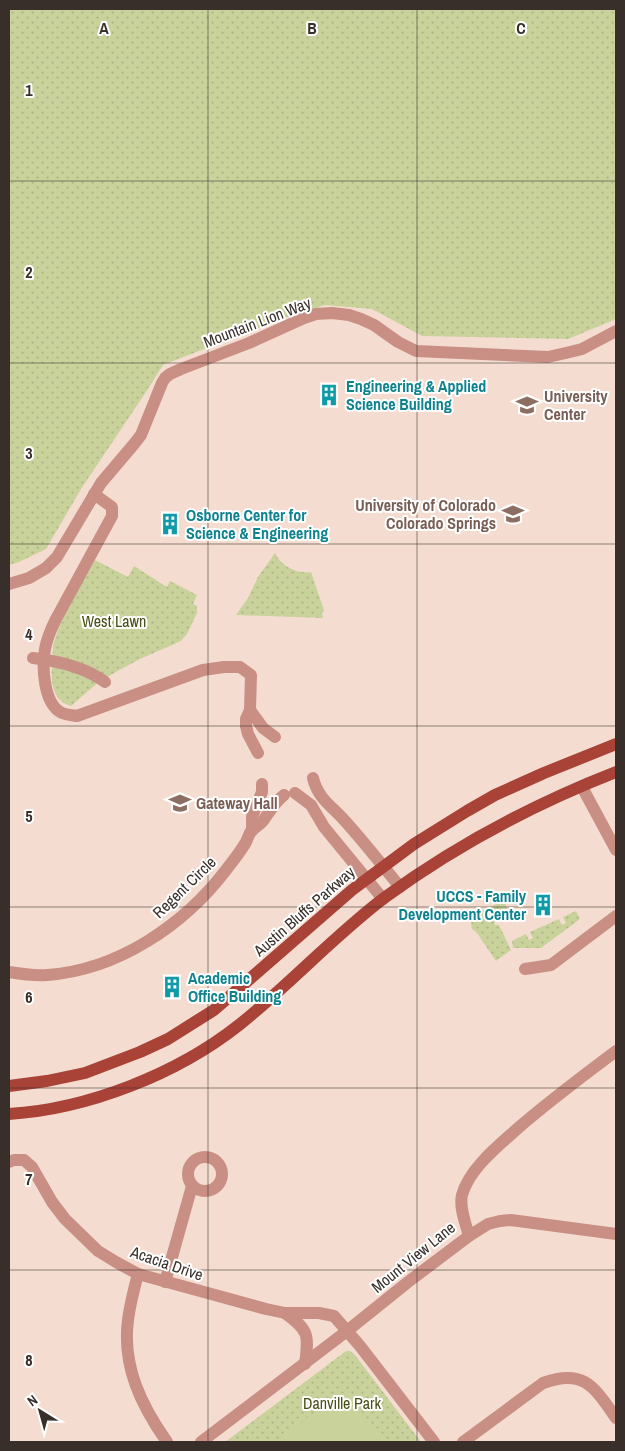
<svg xmlns="http://www.w3.org/2000/svg" width="625" height="1451" viewBox="0 0 625 1451" font-family="'Archivo Narrow',sans-serif">
	<style>
		.green { fill: url(#green-dots) }
		.pitch { fill: #cad29c }
		.lines { fill: none; stroke-linecap: round; stroke-linejoin: round }
		.minor { stroke: #c98f85; stroke-width: 12 }
		.major { stroke: #a94237; stroke-width: 12 }
		.grid { fill: none; stroke: #382f2a; stroke-width: 1; stroke-opacity: 0.55 }
		.labels { text-anchor: middle; stroke-width: 4; stroke-linejoin: round; paint-order: stroke }
		.street-label { font-size: 16px; fill: #382f2a; stroke: #fff }
		.culture-label { font-size: 16px; font-weight: bold; fill: #0d838f; stroke: #fff; text-anchor: start }
		.education-label { font-size: 16px; font-weight: bold; fill: #785e54; stroke: #fff; text-anchor: start }
		.park-label { font-size: 16px; fill: #494f15; stroke: #fff }
		.grid-label { font-size: 16px; text-anchor: middle; font-weight: bold; fill: #382f2a; stroke: #fff; stroke-width: 4; stroke-linejoin: round; paint-order: stroke }
	</style>
	<defs>
		<pattern id="green-dots" width="8" height="8" patternUnits="userSpaceOnUse" patternTransform="scale(1.25)"><rect width="8" height="8" fill="#cad29c"/><path d="M2 2h.1M6 6h.1" fill="none" stroke="#aeb587" stroke-width="1.8" stroke-linecap="round"/></pattern>
	</defs>
	<rect width="100%" height="100%" fill="#f4ddd0"/>
	<!-- green -->
	<g class="green">
		<path d="M9,9H616V319L568,339L422,336L372,309L325,305L281,319L163,365L146,392L81,489L46,549L19,562L9,565Z"/>
		<path d="M275,553C281,566 296,574 311,572L324,610L322,613L323,618L236,615L248,598L258,577Z"/>
		<path d="M95,560L128,577L134,566L167,587L170,581L197,595L193,604L197,606V613L187,634L181,641L140,659L114,673L94,686L71,706C51,700 51,680 52,662C53,654 52,646 55,639C64,611 81,585 95,560Z"/>
		<path d="M501,902L505,903L507,909L503,915L495,919L494,922L495,925H499L511,950L496,961L477,933L472,929L470,918L472,915Z"/>
		<path d="M576,911L580,919L541,948H513L512,941L526,934L529,940L533,938L530,932L559,919L562,925L566,923L563,917Z"/>
		<path d="M346,1351H350L355,1355L421,1442H225Z"/>
	</g>
	<!-- pitch -->
	<path class="pitch" d="M346,1393L386,1442H278L336,1394Z"/>
	<g class="lines">
		<!-- minor -->
		<g class="minor">
			<path d="M94,494L112,507V516L56,619C51,629 47,638 45,649C42,666 43,704 62,713C67,715 72,715 77,716L203,670L224,667H240L251,675L250,710L246,719V726L248,734L258,753"/>
			<path d="M9,584L29,578L46,568L57,557L101,483L134,444L141,435L162,383L165,378L170,374L181,369L249,343L304,318L316,314L332,313L349,315L361,319L374,325L398,342L416,351L548,357L570,352L582,349L616,331"/>
			<path d="M33,658C58,661 85,667 105,682"/>
			<path d="M250,710L263,728L275,737"/>
			<path d="M313,778C318,799 332,806 345,821C364,842 382,865 400,887"/>
			<path d="M582,787L616,850"/>
			<path d="M295,793L311,805L324,827L383,899"/>
			<path d="M252,831V817L262,792V784"/>
			<path d="M525,969L551,965L616,916"/>
			<path d="M9,972C21,974 34,976 47,975C118,970 184,925 226,870C233,861 241,851 246,842C248,838 249,834 251,831C255,827 260,825 263,821C270,811 275,802 284,795"/>
			<circle cx="205" cy="1174" r="17"/>
			<path d="M9,1162L14,1160H24L32,1167L52,1202L65,1219L98,1251L116,1262L138,1274L266,1309L285,1313H319L334,1316L360,1346L434,1442"/>
			<path d="M469,1236C466,1224 459,1208 462,1195C469,1169 498,1146 517,1129C549,1101 583,1076 616,1051"/>
			<path d="M138,1274C134,1289 130,1304 128,1320C122,1366 141,1405 167,1442"/>
			<path d="M165,1282L192,1186"/>
			<path d="M285,1313C309,1330 309,1335 305,1364"/>
			<path d="M201,1442L347,1331L408,1282L469,1236L488,1224L500,1221L511,1220L616,1234"/>
			<path d="M463,1442L543,1383C584,1368 594,1387 616,1418"/>
		</g>
		<!-- major -->
		<g class="major">
			<path d="M9,1086L47,1081L85,1073L140,1052L168,1039L214,1010L352,890L414,844L467,811L495,795L544,773L616,744"/>
			<path d="M9,1114C88,1109 177,1074 239,1025C289,985 333,937 384,898C455,846 534,804 616,772"/>
		</g>
	</g>
	<!-- grid -->
	<path class="grid" d="M208,9V1442M417,9V1442M9,181H616M9,363H616M9,544H616M9,726H616M9,907H616M9,1088H616M9,1270H616"/>
	<!-- icons -->
	<defs>
		<g id="building-bare" transform="scale(1.725)"><path d="M-4-6H4V6H1V3H-1V6H-4ZM-2.5-4.3h1.7v1.8h-1.7ZM.8-4.3h1.7v1.8H.8ZM-2.5-1h1.7V.8h-1.7ZM.8-1h1.7V.8H.8Z" fill="#0f9aa8" stroke="#fff" stroke-width="2.5" paint-order="stroke"/></g>
		<g id="university-bare" transform="scale(1.725)"><path d="M0-5L7-2L0 1L-7-2ZM-4 1L0 2.5L4 1V4Q0 6-4 4Z" fill="#8d6e63" stroke="#fff" stroke-width="2.5" paint-order="stroke"/></g>
		<g id="school-bare" transform="scale(1.725)"><path d="M0-5L7-2L0 1L-7-2ZM-4 1L0 2.5L4 1V4Q0 6-4 4Z" fill="#8d6e63" stroke="#fff" stroke-width="2.5" paint-order="stroke"/></g>
	</defs>
	<g fill-rule="evenodd">
		<use href="#building-bare" x="329" y="395"/>
		<use href="#university-bare" x="527" y="405"/>
		<use href="#school-bare" x="513" y="514"/>
		<use href="#building-bare" x="170" y="524"/>
		<use href="#university-bare" x="180" y="803"/>
		<use href="#building-bare" x="543" y="905"/>
		<use href="#building-bare" x="172" y="987"/>
	</g>
	<g class="labels">
		<!-- street labels -->
		<g class="street-label">
			<text transform="translate(257 322) rotate(-21)" y="6">Mountain Lion Way</text>
			<text transform="translate(184 887) rotate(-44)" y="6">Regent Circle</text>
			<text transform="translate(304 911) rotate(-41)" y="6">Austin Bluffs Parkway</text>
			<text transform="translate(413 1257) rotate(-39)" y="6">Mount View Lane</text>
			<text transform="translate(167 1263) rotate(19)" y="6">Acacia Drive</text>
		</g>
		<!-- culture labels -->
		<g class="culture-label">
			<text x="346" y="392">Engineering &amp; Applied<tspan x="346" dy="18">Science Building</tspan></text>
			<text x="186" y="521">Osborne Center for<tspan x="186" dy="18">Science &amp; Engineering</tspan></text>
			<text x="526" y="902" text-anchor="end">UCCS - Family<tspan x="526" dy="18">Development Center</tspan></text>
			<text x="188" y="984">Academic<tspan x="188" dy="18">Office Building</tspan></text>
		</g>
		<!-- education labels -->
		<g class="education-label">
			<text x="544" y="402">University<tspan x="544" dy="18">Center</tspan></text>
			<text x="496" y="511" text-anchor="end">University of Colorado<tspan x="496" dy="18">Colorado Springs</tspan></text>
			<text x="196" y="809">Gateway Hall</text>
		</g>
		<!-- park labels -->
		<g class="park-label">
			<text x="114" y="627">West Lawn</text>
			<text x="342" y="1409">Danville Park</text>
		</g>
	</g>
	<g class="grid-label">
		<text x="104" y="34">A</text>
		<text x="312" y="34">B</text>
		<text x="521" y="34">C</text>
		<text x="29" y="96">1</text>
		<text x="29" y="278">2</text>
		<text x="29" y="459">3</text>
		<text x="29" y="640">4</text>
		<text x="29" y="822">5</text>
		<text x="29" y="1003">6</text>
		<text x="29" y="1185">7</text>
		<text x="29" y="1366">8</text>
	</g>
	<!-- border -->
	<rect width="625" height="1451" fill="none" stroke="#382f2a" stroke-width="20"/>
	<!-- north arrow -->
	<g transform="translate(40 1411) rotate(323)" stroke="#ffffff" stroke-width="4" paint-order="stroke">
	<path d="M0-4L9 19L0 12L-9 19Z" fill="#382f2a"/>
	<text y="-8" font-size="14" font-weight="bold" text-anchor="middle" fill="#382f2a">N</text>
	</g>
</svg>
